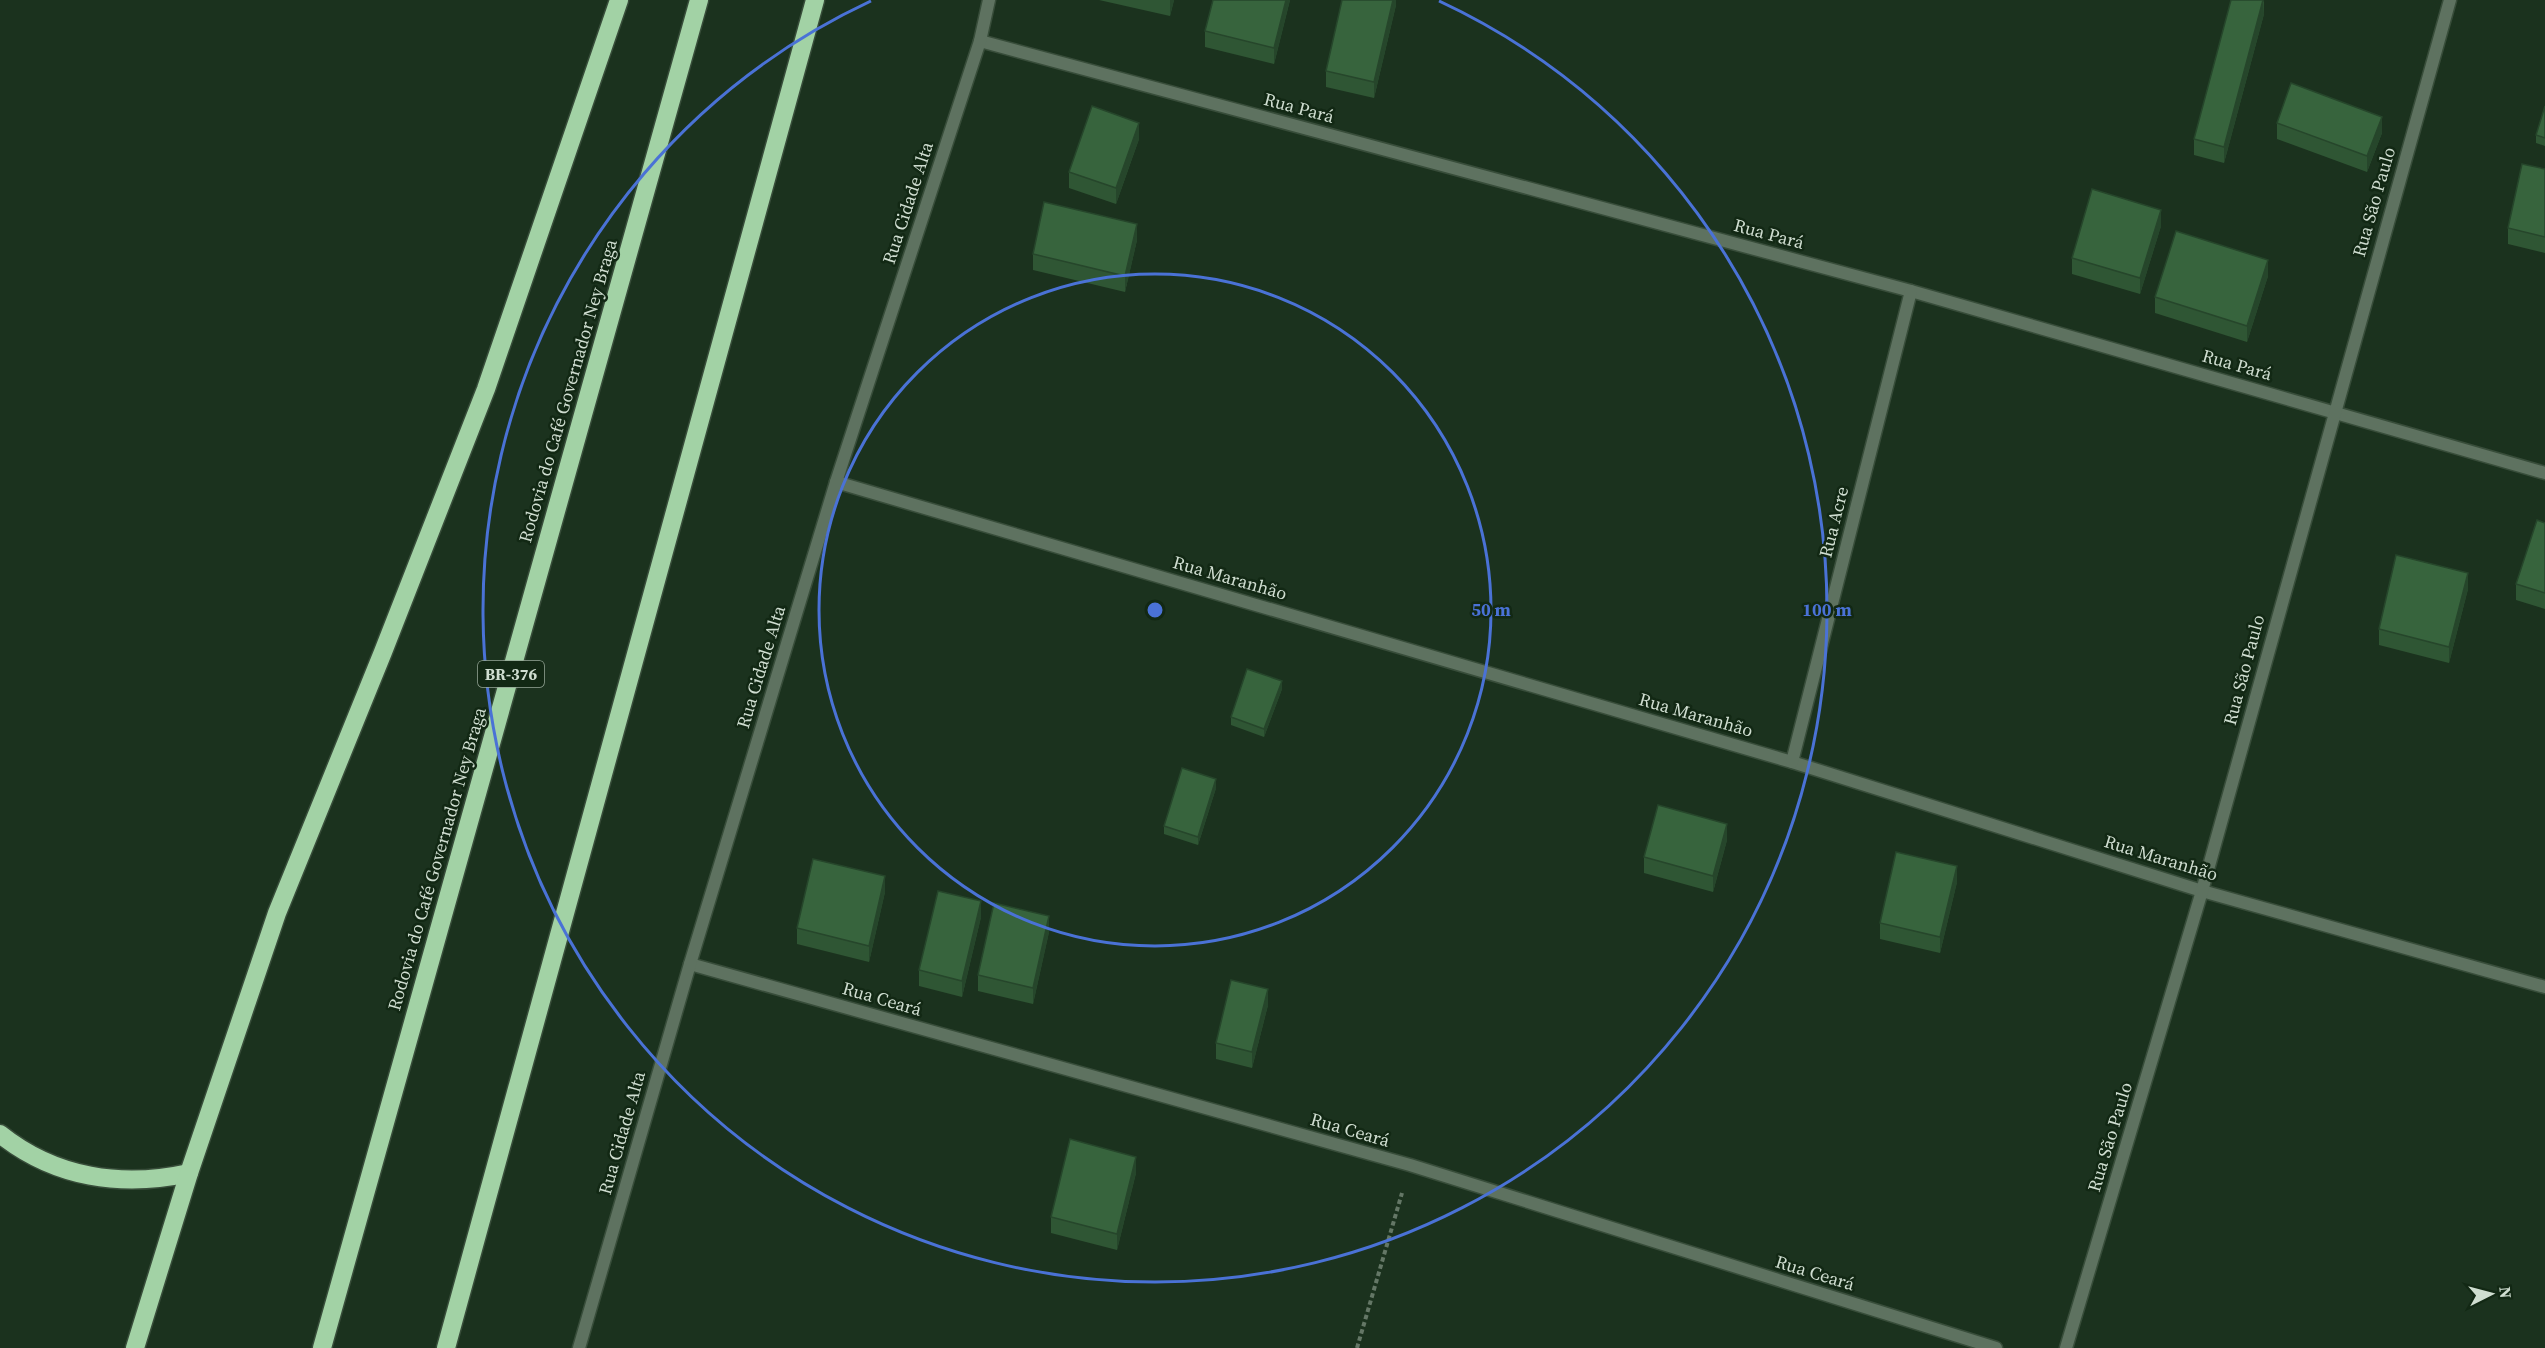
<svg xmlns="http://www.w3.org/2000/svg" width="2545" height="1348" viewBox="0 0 2545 1348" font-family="'Source Serif 4',serif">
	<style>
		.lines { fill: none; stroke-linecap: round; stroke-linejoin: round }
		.minor-casing { stroke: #384d3a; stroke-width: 15 }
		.motorway-casing { stroke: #384d3a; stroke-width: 21 }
		.path { stroke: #647766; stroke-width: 4; stroke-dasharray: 4.5 3; stroke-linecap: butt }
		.minor { stroke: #5e7260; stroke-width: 12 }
		.motorway { stroke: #a2d2a5; stroke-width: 18 }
		.wall { fill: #2f5634 }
		.shaded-wall { fill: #26462b }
		.building { fill: #37643d; stroke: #26462b; stroke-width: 1.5 }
		.ring { fill: none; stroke: #4a72d6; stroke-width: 3 }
		.labels { text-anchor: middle; stroke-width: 5; stroke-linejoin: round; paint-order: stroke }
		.shield { fill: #122814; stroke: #96a798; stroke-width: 1.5 }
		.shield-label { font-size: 16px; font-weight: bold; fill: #cfddd0 }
		.street-label { font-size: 18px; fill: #cfddd0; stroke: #122814 }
		.centre { fill: #4a72d6; stroke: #122814; stroke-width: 3 }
		.ring-label { font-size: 18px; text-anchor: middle; font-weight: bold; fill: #4a72d6; stroke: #122814; stroke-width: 5; stroke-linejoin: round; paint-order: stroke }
	</style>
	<rect width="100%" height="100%" fill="#1b321e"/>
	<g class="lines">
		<!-- minor casing -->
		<g class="minor-casing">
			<g id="minor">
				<path d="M980,41L1911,291L2545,473"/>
				<path d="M836,482L1792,762L2202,891L2545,987"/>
				<path d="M1792,762L1911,291"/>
				<path d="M690,964L1410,1165L1996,1348"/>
				<path d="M579,1348L690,964L836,482L980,41L989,0"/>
				<path d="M2066,1348L2202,891L2450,0"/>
			</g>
		</g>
		<!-- motorway casing -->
		<g class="motorway-casing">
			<g id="motorway">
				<path d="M0,1134C55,1178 122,1188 189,1173"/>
				<path d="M135,1348L189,1173L277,913L383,652L486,389L619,0"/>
				<path d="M322,1348L699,0"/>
				<path d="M446,1348L815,0"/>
			</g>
		</g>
		<!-- path -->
		<path class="path" d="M1357,1348L1402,1193"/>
		<!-- minor -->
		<use href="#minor" class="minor"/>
		<!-- motorway -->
		<use href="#motorway" class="motorway"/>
	</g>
	<!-- wall -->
	<g class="wall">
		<path d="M1099,0H1174L1170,16Z"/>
		<path d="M1290,0L1274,64L1205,47V31Z"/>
		<path d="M1396,0V5L1374,98L1326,87V71Z"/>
		<path d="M2264,0V14L2224,163L2194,155V139Z"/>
		<path d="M2545,106V146L2536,143V135Z"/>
		<path d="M2277,123L2382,133L2367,172L2277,139Z"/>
		<path d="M1139,139L1116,204L1069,188V172Z"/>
		<path d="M2545,169V253L2508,244V228Z"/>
		<path d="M2161,226L2140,294L2072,274V258Z"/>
		<path d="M1137,240L1125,292L1033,270V254Z"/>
		<path d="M2268,276L2247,342L2155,313V297Z"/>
		<path d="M2545,523V609L2516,600V584Z"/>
		<path d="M2468,589L2449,663L2379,645V629Z"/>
		<path d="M1282,689L1264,737L1231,725V717Z"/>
		<path d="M1216,788L1198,845L1164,834V826Z"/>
		<path d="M1727,840L1713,892L1644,873V857Z"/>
		<path d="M1957,882L1940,953L1880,939V923Z"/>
		<path d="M885,892L869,962L797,944V928Z"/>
		<path d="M981,917L962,997L919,986V970Z"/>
		<path d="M1049,932L1033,1004L978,991V975Z"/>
		<path d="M1268,1005L1252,1068L1216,1059V1043Z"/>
		<path d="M1136,1173L1117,1250L1051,1233V1217Z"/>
	</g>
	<!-- shaded-wall -->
	<g class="shaded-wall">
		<path d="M1170,0H1174L1170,16Z"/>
		<path d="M1286,0H1290L1274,64V48Z"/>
		<path d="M1393,0H1396V5L1374,98V82Z"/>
		<path d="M2263,0L2264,14L2224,163V147Z"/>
		<path d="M2382,117V133L2367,172V156Z"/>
		<path d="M1139,123V139L1116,204V188Z"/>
		<path d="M2161,210V226L2140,294V278Z"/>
		<path d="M1137,224V240L1125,292V276Z"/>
		<path d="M2268,260V276L2247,342V326Z"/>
		<path d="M2468,573V589L2449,663V647Z"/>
		<path d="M1282,681V689L1264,737V729Z"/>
		<path d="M1216,779V788L1198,845V837Z"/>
		<path d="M1727,824V840L1713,892V876Z"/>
		<path d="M1957,866V882L1940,953V937Z"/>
		<path d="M885,876V892L869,962V946Z"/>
		<path d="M981,901V917L962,997V981Z"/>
		<path d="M1049,916V932L1033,1004V988Z"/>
		<path d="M1268,989V1005L1252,1068V1052Z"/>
		<path d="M1136,1157V1173L1117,1250V1234Z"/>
	</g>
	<!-- building -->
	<g class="building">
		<path d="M1213,0H1286L1274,48L1205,31Z"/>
		<path d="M1342,0H1393L1374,82L1326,71Z"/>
		<path d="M2231,0H2263L2224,147L2194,139Z"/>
		<path d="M2291,83L2382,117L2367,156L2277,123Z"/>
		<path d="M1092,106L1139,123L1116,188L1069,172Z"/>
		<path d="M2545,106V138L2536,135Z"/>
		<path d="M2522,164L2545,169V237L2508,228Z"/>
		<path d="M2092,189L2161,210L2140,278L2072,258Z"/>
		<path d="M1044,202L1137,224L1125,276L1033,254Z"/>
		<path d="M2176,231L2268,260L2247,326L2155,297Z"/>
		<path d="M2537,520L2545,523V593L2516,584Z"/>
		<path d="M2396,555L2468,573L2449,647L2379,629Z"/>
		<path d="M1247,669L1282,681L1264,729L1231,717Z"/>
		<path d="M1182,768L1216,779L1198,837L1164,826Z"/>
		<path d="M1658,805L1727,824L1713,876L1644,857Z"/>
		<path d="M1896,852L1957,866L1940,937L1880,923Z"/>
		<path d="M813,859L885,876L869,946L797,928Z"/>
		<path d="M938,891L981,901L962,981L919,970Z"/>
		<path d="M994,903L1049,916L1033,988L978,975Z"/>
		<path d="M1231,980L1268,989L1252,1052L1216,1043Z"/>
		<path d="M1070,1139L1136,1157L1117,1234L1051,1217Z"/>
	</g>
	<!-- distance rings -->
	<g class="ring">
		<circle cx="1155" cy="610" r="336"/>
		<path d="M1439 1A672 672 0 1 1 871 1"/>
	</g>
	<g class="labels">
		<!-- shield labels -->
		<rect class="shield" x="478" y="661" width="66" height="26" rx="4.5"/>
		<g class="shield-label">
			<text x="511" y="680">BR-376</text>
		</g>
		<!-- street labels -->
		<g class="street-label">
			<text transform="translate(1299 108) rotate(15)" y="6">Rua Pará</text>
			<text transform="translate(2374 202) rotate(-74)" y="6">Rua São Paulo</text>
			<text transform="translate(908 203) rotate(-72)" y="6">Rua Cidade Alta</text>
			<text transform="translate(1769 234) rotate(15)" y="6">Rua Pará</text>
			<text transform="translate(2237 365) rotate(16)" y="6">Rua Pará</text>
			<text transform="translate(568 391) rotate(-74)" y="6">Rodovia do Café Governador Ney Braga</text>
			<text transform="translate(1834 522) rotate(-76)" y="6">Rua Acre</text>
			<text transform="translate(1230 578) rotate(16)" y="6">Rua Maranhão</text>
			<text transform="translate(761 667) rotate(-73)" y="6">Rua Cidade Alta</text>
			<text transform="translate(2244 670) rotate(-75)" y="6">Rua São Paulo</text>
			<text transform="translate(1696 715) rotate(16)" y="6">Rua Maranhão</text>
			<text transform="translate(2161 858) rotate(17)" y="6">Rua Maranhão</text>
			<text transform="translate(437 859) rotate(-74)" y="6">Rodovia do Café Governador Ney Braga</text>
			<text transform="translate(882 999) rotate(16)" y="6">Rua Ceará</text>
			<text transform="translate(1350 1130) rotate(16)" y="6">Rua Ceará</text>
			<text transform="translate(622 1133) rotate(-74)" y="6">Rua Cidade Alta</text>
			<text transform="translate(2110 1137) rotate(-73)" y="6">Rua São Paulo</text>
			<text transform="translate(1815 1273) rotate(17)" y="6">Rua Ceará</text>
		</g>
	</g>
	<circle cx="1155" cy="610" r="9" class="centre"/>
	<g class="ring-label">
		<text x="1491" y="616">50 m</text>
		<text x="1827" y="616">100 m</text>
	</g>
	<!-- north arrow -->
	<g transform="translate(2491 1294) rotate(84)" stroke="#122814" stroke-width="4.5" paint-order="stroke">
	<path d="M0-4.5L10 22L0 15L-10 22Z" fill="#cfddd0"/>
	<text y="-9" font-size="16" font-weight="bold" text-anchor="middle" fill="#cfddd0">N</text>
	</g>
</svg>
